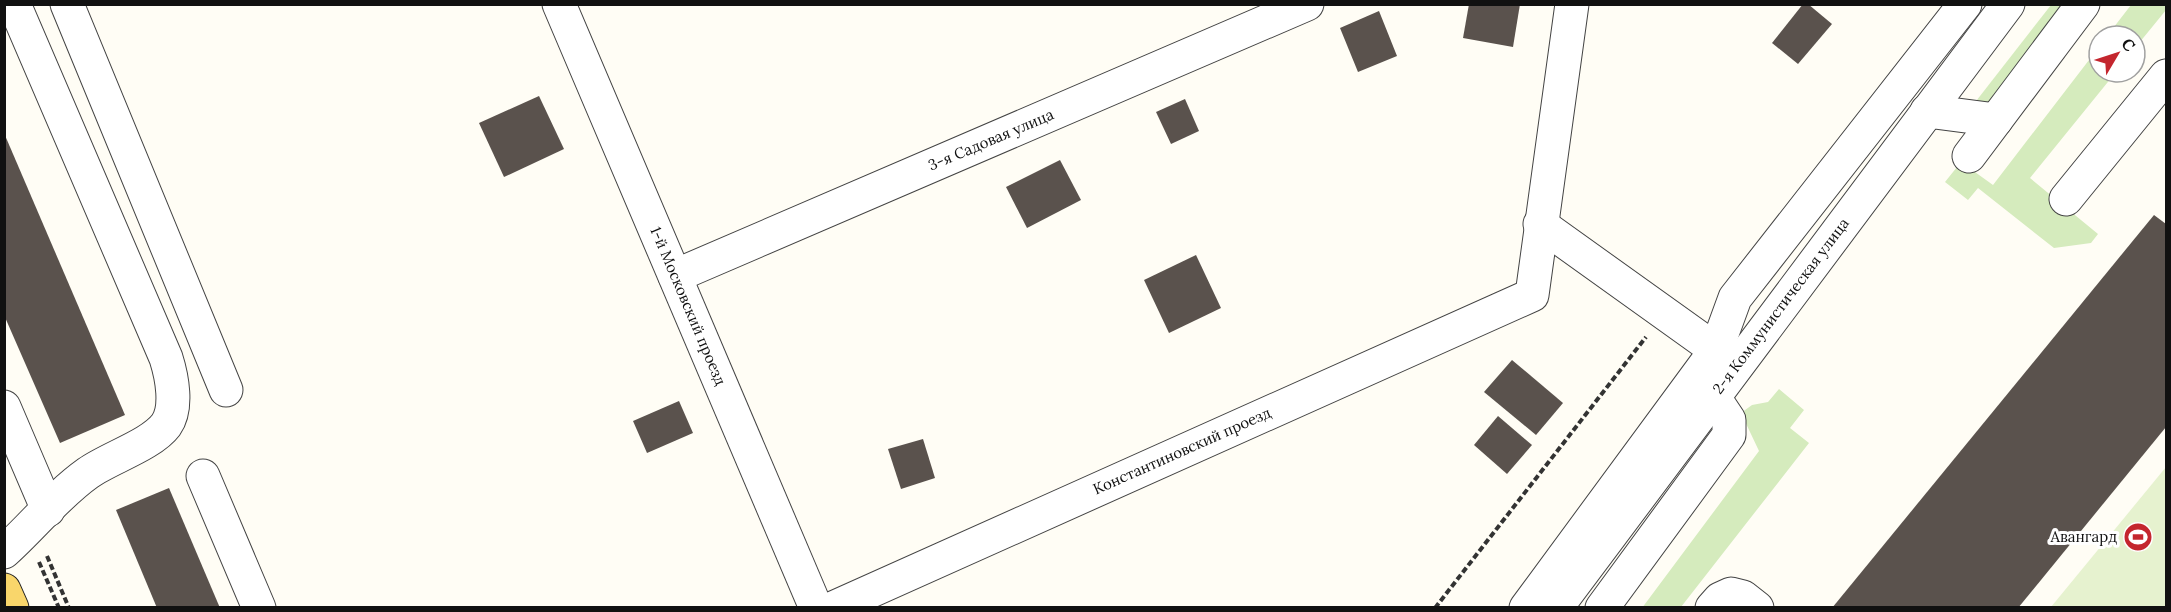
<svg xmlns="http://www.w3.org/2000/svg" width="2171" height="612" viewBox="0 0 2171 612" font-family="Lora,serif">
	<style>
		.green { fill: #d5ebbd }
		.pitch { fill: #e6f2cf }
		.building { fill: #5a524d }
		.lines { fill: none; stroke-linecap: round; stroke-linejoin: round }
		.minor-casing { stroke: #444; stroke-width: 35 }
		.major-casing { stroke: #222; stroke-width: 35 }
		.path { stroke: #333; stroke-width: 4; stroke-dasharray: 6 3; stroke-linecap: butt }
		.minor { stroke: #fff; stroke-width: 33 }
		.major { stroke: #f9d66b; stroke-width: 33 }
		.labels { text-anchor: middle; stroke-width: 6; stroke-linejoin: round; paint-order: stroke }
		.street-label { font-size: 15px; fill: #111; stroke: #fff }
		.poi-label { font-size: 15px; fill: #111; stroke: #fff; text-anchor: end }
	</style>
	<rect width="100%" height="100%" fill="#fffdf5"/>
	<!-- green -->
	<g class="green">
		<path d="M2051,5H2065L1989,106L1973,105Z"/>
		<path d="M2131,5H2166V10L2135,48V36H2107Z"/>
		<path d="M2099,47V72H2116L2030,178L2098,234L2091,243L2054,248L1978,188L1968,200L1945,182L1961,162L1993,185Z"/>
		<path d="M1779,389L1804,410L1790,428L1809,443L1681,607L1642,608L1759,451L1741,413L1752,405L1768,402Z"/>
	</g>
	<!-- pitch -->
	<path class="pitch" d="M2166,467V607H2051Z"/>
	<!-- building -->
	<g class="building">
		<path d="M1469,4H1520L1513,47L1463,38Z"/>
		<path d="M1803,4H1808L1832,24L1798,64L1772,43Z"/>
		<path d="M1379,11L1397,56L1358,72L1340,28Z"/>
		<path d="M539,96L564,149L504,177L479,123Z"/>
		<path d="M1185,99L1199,131L1171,144L1156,112Z"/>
		<path d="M4,133L125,415L60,443L4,315Z"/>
		<path d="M1060,160L1081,200L1027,228L1006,187Z"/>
		<path d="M2154,215L2166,224V427L2018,608H1832Z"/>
		<path d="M1196,255L1221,308L1169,333L1144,280Z"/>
		<path d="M1512,360L1563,403L1536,435L1484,392Z"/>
		<path d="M679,401L693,433L647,453L633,421Z"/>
		<path d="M1498,416L1532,445L1507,474L1474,445Z"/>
		<path d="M923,439L935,478L901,489L888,449Z"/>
		<path d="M169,488L220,608H157L116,510Z"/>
	</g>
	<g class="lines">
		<!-- minor casing -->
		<g class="minor-casing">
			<g id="minor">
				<path d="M67,4L226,390"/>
				<path d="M559,4L816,608"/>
				<path d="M1927,111L1996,120"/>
				<path d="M1969,156L2083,4"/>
				<path d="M2066,199L2166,76"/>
				<path d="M675,276L1307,4"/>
				<path d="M1716,350L1735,298L1965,4"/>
				<path d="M4,407L48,510"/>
				<path d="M203,476L259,608"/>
				<path d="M4,552C32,527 57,495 88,473C109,458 151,445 166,425C178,408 172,377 166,358L14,4"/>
				<path d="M833,608L1532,295L1572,4"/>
				<path d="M1526,608L1716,350L1540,224"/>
				<path d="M1556,608L2008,4"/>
				<path d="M1602,608L1729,435V420L1713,396"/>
				<path d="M1712,608L1720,599L1731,594L1743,597L1757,608"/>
			</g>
		</g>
		<!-- major casing -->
		<g class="major-casing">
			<path id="major" d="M4,590L12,608"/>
		</g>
		<!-- path -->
		<g class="path">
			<path d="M47,556L69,608"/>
			<path d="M39,562L59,608"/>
			<path d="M1435,608L1646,337"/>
		</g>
		<!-- minor -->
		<use href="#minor" class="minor"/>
		<!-- major -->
		<use href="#major" class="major"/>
	</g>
	<!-- icons -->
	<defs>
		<g id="stadium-disc" transform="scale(1.5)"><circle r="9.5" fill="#c4262e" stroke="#fff"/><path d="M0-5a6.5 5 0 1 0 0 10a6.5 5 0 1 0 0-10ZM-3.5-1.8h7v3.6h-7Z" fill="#fff"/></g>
	</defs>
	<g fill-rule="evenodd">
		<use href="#stadium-disc" x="2138" y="537"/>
	</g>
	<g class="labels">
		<!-- street labels -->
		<g class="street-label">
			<text transform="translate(991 140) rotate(-23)" y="5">3-я Садовая улица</text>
			<text transform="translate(688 306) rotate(67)" y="5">1-й Московский проезд</text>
			<text transform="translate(1781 306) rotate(-53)" y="5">2-я Коммунистическая улица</text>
			<text transform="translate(1182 451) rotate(-24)" y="5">Константиновский проезд</text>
		</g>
		<!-- poi labels -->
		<g class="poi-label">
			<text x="2117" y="542">Авангард</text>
		</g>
	</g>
	<!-- border -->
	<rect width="2171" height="612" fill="none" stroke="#111111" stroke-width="12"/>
	<!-- north arrow -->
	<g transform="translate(2117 54) rotate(51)"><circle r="28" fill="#ffffff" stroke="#a0a0a0" stroke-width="1.5"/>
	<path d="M0-4.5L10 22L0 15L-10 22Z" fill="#c4262e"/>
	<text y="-9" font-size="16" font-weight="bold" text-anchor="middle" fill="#111111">С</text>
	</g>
</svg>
